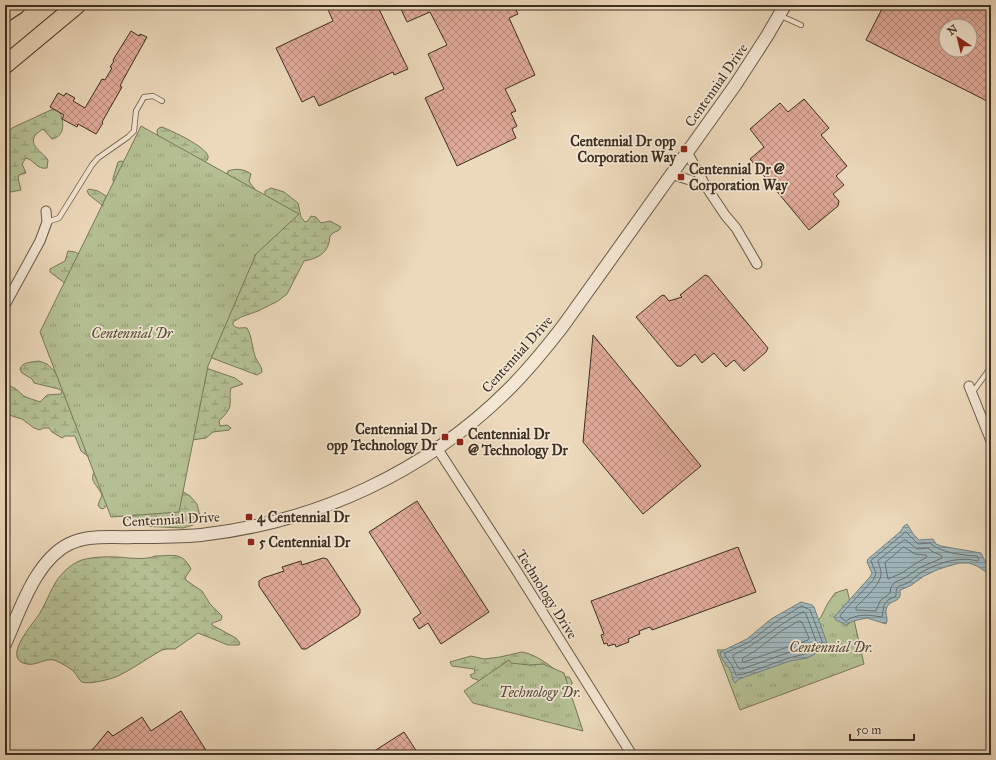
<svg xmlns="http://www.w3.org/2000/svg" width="996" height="760" viewBox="0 0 996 760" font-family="'IM FELL Great Primer',serif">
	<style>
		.wetland { fill: url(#wetland-marsh); stroke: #78775a }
		.park { fill: url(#park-tufts); stroke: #78775a }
		.water { fill: url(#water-rules); stroke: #77807e }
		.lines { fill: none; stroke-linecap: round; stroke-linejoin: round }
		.shore { stroke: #6d726e; stroke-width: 1 }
		.building { fill: url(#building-cross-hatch); stroke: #3b2e20; fill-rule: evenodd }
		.service-casing { stroke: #675947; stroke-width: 6 }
		.minor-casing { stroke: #675947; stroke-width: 11 }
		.tertiary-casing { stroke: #675947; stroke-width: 14 }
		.motorway-casing { stroke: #3b2e20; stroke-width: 19 }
		.service { stroke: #f3e6d3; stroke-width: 4.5 }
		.minor { stroke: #f3e6d3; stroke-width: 9 }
		.tertiary { stroke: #f3e6d3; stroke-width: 12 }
		.motorway { stroke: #ecd9bb; stroke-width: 17 }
		.poi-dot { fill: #8f2418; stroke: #f3e6d3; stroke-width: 1.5 }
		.labels { text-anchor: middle; stroke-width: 3.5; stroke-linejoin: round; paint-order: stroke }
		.street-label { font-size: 14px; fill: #3b2e20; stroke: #f3e6d3 }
		.poi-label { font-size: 14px; font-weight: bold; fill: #3b2e20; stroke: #f3e6d3; text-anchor: start }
		.park-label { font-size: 14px; font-style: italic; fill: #534b37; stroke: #f3e6d3 }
	</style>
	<defs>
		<pattern id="wetland-marsh" width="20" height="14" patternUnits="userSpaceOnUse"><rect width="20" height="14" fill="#b4c093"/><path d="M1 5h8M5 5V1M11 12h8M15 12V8" fill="none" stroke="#949c78"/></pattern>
		<pattern id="park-tufts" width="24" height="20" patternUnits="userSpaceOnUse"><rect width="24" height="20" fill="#b4c093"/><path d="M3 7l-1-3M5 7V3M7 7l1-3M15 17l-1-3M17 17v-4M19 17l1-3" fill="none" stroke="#949c78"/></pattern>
		<pattern id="water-rules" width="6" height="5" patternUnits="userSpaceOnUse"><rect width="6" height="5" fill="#9fb7bc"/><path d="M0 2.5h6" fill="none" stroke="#839598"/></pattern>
		<pattern id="building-cross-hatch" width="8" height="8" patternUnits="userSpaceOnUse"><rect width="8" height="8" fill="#e1ab9b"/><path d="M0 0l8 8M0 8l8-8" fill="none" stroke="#b88c7e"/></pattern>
	</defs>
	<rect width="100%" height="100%" fill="#ecd9bb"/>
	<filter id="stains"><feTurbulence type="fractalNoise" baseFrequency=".005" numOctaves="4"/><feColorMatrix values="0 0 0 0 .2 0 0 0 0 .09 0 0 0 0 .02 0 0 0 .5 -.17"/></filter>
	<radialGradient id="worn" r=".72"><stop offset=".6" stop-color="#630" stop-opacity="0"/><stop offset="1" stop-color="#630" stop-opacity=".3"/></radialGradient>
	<!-- wetland -->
	<g class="wetland">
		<path d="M53,109L59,110C64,121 66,136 52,139L43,129L35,135C29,147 42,151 48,160L47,168C37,170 34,160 26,158L22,164L26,173L19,175L18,178L21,190L5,193V136L12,128Z"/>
		<path d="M162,127C172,131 205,146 208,156C209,160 204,163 201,165L227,174L228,171C235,168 245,169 251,174L249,181L250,183L258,193L265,198V191L271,188L284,192L298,203L301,217L305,222L308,221L311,216L316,217L321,223L330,221L341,227L339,230L333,233L330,236C329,252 320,258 304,261L287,294L278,301L258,311L241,317L233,322V325C238,330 241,327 247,328C252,336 252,347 255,356C257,362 262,366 262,372L257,375L204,355L74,290L50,272V269L65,261L68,251L75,252L85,257L102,205L89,195L87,191L89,189L98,191L111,199L115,182L113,181V178L118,162L121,161L127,163L158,139L157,130L159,128Z"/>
		<path d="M39,361L47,364L65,381L203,367L235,378L243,384L231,388C229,394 231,399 230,405C230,410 223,417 219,421L220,426L227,425L230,427L231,428L229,430L213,432L206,438L192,440L179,489L190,496L197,504L200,516L198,520L193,525L183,528L141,526L121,516L111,502L103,509L100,508L98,505L102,495C98,485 88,481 95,471L94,461L81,451L75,436H65L62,438L52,432L49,428H43L40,430L34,428L22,419L9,415L5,406L8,399L7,389L9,386C15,387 19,392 24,396C27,398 35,400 40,402L47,395L61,394L62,391L59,389L34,383L32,379L22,373L20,369C22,362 32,362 39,361Z"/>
		<path d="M155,556C172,556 182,551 191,569L185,578L187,581L202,591L210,604L222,616L221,620L212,623V625L236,638L240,643L239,645H228L198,633L175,649H167L162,650C147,658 133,669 118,676C112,679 88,685 82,682C79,680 77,675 74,672C72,669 58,661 54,660C45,658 36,666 27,664C0,659 34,623 40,613C52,592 54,575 77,562C88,556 114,556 128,558C137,558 145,560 155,556Z"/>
		<path d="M522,652C539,655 552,668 565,677H569L572,682V684L567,687L500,688L472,678L470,675L475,673L474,669L452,666L450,662L471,656L484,659L500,657Z"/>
	</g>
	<!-- park -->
	<g class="park">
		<path d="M141,126L299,214L256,254L208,366L179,512L111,517L40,332Z"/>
		<path d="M847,589L864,664L740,710L717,650H736L812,627L821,617L828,603L835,593Z"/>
		<path d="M509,660L511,663L529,665L543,664L564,673L583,731L473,703L464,691Z"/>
	</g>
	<!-- water -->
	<g class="water">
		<path d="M907,524L914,535L919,540L933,539L936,544L941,546L981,553L985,561L991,562V575L977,566L969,563H959L939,569L924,576L910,586L900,590C902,604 892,598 887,607C884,613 889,618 886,624L867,618L853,621L846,625L836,620L834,617L870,577L872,573L867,562L868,559L900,532L904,526Z"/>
		<path d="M801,602L812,605L814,607L827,643L824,649L807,658L790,661L739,679L735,683C731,679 733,676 731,672C728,665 720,659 720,652L747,639L771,619Z"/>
	</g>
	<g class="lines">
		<!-- shore -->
		<g class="shore">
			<path d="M906,532L918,544L930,543C941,553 961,555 977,556L979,560L977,561C959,556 938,563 922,572C917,575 914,579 909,582C900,588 896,582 896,596L888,600L884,605L882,617C868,615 858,613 846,621L841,618L840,616L843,612L874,579L876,573L871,561Z"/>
			<path d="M904,540H906L917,549L928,548L933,552L941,555L942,558L919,568L905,578L895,582L891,587L890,593L880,601L876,611L856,610V607C863,600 881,584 881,574C881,569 879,565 878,561Z"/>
			<path d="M904,547L915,554L926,555L927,557L915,564L902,573L888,579L885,563Z"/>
			<path d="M802,606L810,610L822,641V645L805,654L789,658L744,674L736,675L732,665L725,656V653L749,642L774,623Z"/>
			<path d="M803,612L806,614L816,641V643L803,649L787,653L742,669H739L733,658V655C758,644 778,624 803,612Z"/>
			<path d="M799,621L802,622L809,638L808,640L744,662L742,661L743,658L755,651L780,632Z"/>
		</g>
	</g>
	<!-- building -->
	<g class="building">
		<path d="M326,5H377L408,69L394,75L393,72L319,106L314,96L302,102L276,48L333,21Z"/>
		<path d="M399,5H514L518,14L509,18L535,75L505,89L516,111L511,113L517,126L512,129L516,138L457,166L425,98L444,89L428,54L447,45L430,12L407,22Z"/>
		<path d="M884,5H991V103L866,40ZM946,26H970V50H946Z"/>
		<path d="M131,31L139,36L140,34L147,37L123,80L120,86L122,87L102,122L103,123L96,134L78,124L77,127L62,119L64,115L50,107L58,93L64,96L66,93L75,98L73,101L85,108L102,79L105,80L112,68L110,67L114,61L113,60Z"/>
		<path d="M804,99L829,128L821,135L847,166L836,176L844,185L833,194L839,201L838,206L809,230L750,159L764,147L750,129L780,103L788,112Z"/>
		<path d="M705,275L708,276L768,348L766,352L744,371L734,360L726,367L714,353L702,363L695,354L681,366H677L636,317L661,296L664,295L669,301L682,297L680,295Z"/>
		<path d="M593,335L701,466L643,514L583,442Z"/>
		<path d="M417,501L489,612L441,644L428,623L419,629L413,619L421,613L369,532Z"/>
		<path d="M738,547L756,592L652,630L650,627L639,631L640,634L628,639L629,642L616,647L615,644L608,646L607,643L604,644L601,635L604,634L591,601Z"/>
		<path d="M323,558L327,559L360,609V613L358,616L306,649H302L259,586V581L263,578L284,571L282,567L301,561L302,565Z"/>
		<path d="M181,711L209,755H83L93,749L108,731L113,736L142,717L151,731Z"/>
		<path d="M404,732L419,755H368Z"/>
	</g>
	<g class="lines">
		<!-- service casing -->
		<g class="service-casing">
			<g id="service">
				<path d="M779,15L801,25"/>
				<path d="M47,222L59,218L92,165L98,158L128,137L134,131L136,111L144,97L153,96L162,101"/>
				<path d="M972,393L991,367"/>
			</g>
		</g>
		<!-- minor casing -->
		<g class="minor-casing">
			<g id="minor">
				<path d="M687,152L705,185L725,215L736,228L757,264"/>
				<path d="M671,174L705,185"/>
				<path d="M5,305L40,241L47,222L46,211"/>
				<path d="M969,386L991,441"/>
				<path d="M437,448L518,573L632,755"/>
			</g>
		</g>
		<!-- tertiary casing -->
		<g class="tertiary-casing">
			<path id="tertiary" d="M5,644C20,611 35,561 69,544C89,534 111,538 133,537C156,537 179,537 201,535C317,522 426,472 509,389C528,370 546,348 563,326L736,84L767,36L785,5"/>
		</g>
		<!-- motorway casing -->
		<g class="motorway-casing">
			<g id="motorway">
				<path d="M5,13L17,5"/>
				<path d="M5,65L77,5"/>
			</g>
		</g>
		<!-- service -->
		<use href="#service" class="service"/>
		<!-- minor -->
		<use href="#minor" class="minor"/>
		<!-- tertiary -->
		<use href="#tertiary" class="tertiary"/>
		<!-- motorway -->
		<use href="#motorway" class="motorway"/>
	</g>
	<!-- markers -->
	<g class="poi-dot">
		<rect x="680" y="145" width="8" height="8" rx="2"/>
		<rect x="677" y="173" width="8" height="8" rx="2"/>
		<rect x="441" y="433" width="8" height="8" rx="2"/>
		<rect x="456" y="438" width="8" height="8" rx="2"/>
		<rect x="245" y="513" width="8" height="8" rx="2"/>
		<rect x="247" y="538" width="8" height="8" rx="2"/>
	</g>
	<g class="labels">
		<!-- street labels -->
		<g class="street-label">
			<text transform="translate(716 85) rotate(-55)" y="5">Centennial Drive</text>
			<text transform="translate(517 354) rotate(-48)" y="5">Centennial Drive</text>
			<text transform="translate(171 519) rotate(-3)" y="5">Centennial Drive</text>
			<text transform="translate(547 594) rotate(58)" y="5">Technology Drive</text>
		</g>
		<!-- poi labels -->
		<g class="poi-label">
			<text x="676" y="146" text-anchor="end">Centennial Dr opp<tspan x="676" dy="16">Corporation Way</tspan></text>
			<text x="689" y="174">Centennial Dr @<tspan x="689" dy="16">Corporation Way</tspan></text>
			<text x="437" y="434" text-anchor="end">Centennial Dr<tspan x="437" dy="16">opp Technology Dr</tspan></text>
			<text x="468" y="439">Centennial Dr<tspan x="468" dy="16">@ Technology Dr</tspan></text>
			<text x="257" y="522">4 Centennial Dr</text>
			<text x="259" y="547">5 Centennial Dr</text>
		</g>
		<!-- park labels -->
		<g class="park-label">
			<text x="132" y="338">Centennial Dr</text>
			<text x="831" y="652">Centennial Dr.</text>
			<text x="540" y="697">Technology Dr.</text>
		</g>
	</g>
	<!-- margin -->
	<rect width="996" height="760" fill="none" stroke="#ecd9bb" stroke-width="20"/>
	<rect x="6" y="6" width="984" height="748" fill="none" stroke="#3b2e20" stroke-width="2"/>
	<rect x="10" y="10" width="976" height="740" fill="none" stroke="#3b2e20"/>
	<!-- north arrow -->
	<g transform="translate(958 38) rotate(325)"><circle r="19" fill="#f3e6d3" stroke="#a99c8b"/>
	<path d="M0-3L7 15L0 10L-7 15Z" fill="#8f2418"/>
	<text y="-6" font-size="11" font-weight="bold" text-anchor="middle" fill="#3b2e20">N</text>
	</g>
	<!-- scale -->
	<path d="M850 734v6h64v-6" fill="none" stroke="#3b2e20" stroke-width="2"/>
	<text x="856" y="734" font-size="12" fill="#3b2e20" stroke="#f3e6d3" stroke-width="3" paint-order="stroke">50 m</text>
	<rect width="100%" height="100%" filter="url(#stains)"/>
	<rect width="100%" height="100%" fill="url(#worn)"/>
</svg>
